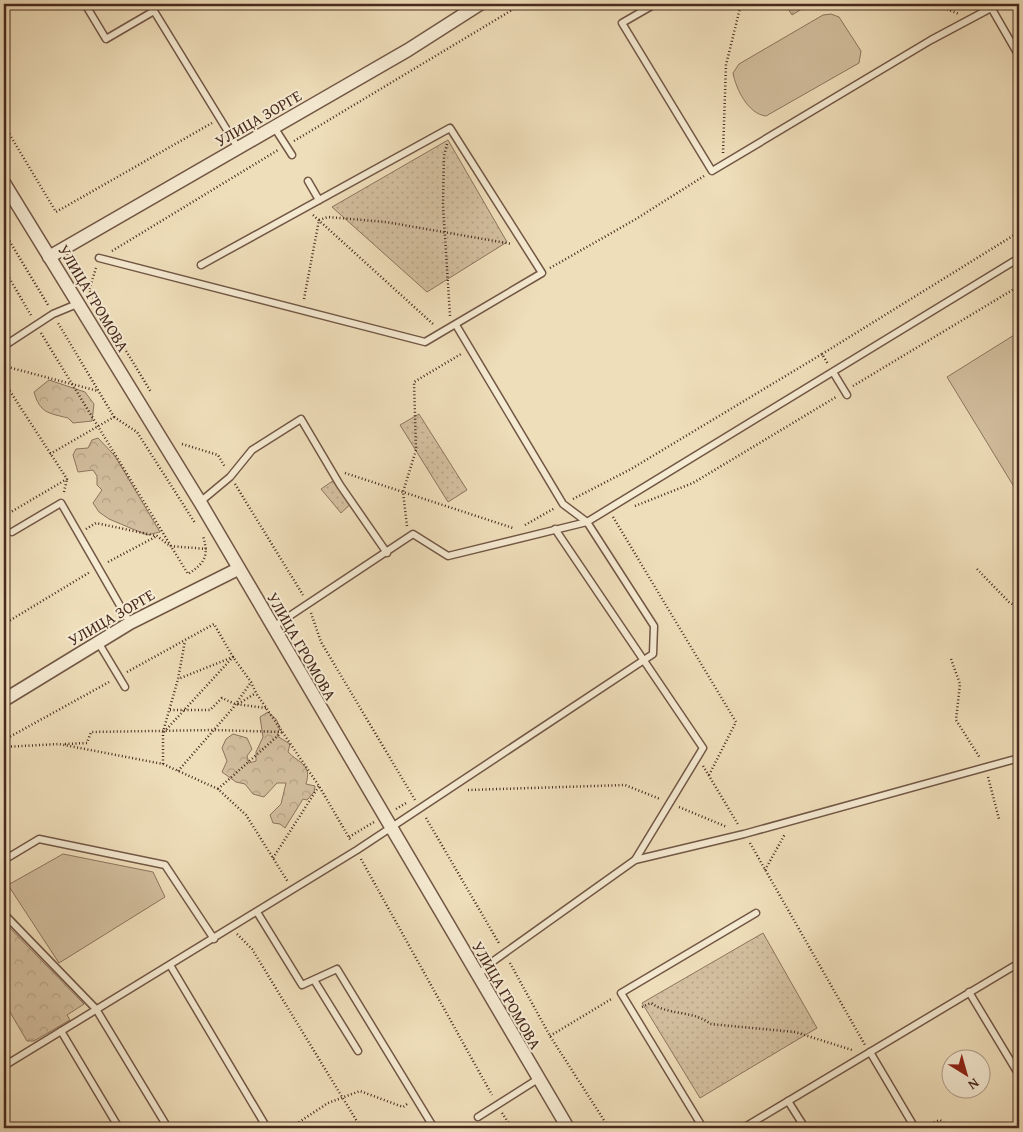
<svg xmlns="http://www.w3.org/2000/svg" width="1023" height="1132" viewBox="0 0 1023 1132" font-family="'Gentium Book Plus',serif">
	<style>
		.grass { fill: #d3bf9f; stroke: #8e745e }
		.forest { fill: url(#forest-crowns); stroke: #8e745e }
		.park { fill: url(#park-dots); stroke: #8e745e }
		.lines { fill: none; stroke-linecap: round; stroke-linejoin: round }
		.service-casing { stroke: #725745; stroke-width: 9 }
		.minor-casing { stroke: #725745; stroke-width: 15 }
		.path { stroke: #482a1e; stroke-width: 2.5; stroke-dasharray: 1 2.5; stroke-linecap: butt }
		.service { stroke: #f5ead2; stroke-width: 6 }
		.minor { stroke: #f5ead2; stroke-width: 12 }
		.labels { text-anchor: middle; stroke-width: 4; stroke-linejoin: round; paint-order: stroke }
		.street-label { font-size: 16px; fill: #482a1e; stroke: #f5ead2 }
	</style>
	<defs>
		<pattern id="forest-crowns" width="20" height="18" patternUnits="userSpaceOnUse" patternTransform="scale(1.25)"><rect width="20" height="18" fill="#d3bf9f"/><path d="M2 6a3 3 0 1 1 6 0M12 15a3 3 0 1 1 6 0" fill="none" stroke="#b7a488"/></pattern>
		<pattern id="park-dots" width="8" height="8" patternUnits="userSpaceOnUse" patternTransform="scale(1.25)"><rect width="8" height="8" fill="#d3bf9f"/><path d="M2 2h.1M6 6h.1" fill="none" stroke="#b7a488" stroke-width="1.8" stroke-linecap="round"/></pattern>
	</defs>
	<rect width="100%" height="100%" fill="#efdeba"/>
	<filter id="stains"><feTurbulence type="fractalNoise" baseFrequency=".004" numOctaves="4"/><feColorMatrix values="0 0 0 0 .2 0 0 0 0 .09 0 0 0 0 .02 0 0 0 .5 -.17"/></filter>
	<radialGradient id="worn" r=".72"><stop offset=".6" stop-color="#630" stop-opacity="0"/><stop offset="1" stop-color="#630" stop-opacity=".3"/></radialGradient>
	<!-- grass -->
	<g class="grass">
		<path d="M831,14L839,17L861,51L859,63L766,116C748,114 736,89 733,73L739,64L823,15Z"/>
		<path d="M1019,332V495L947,377Z"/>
		<path d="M63,854L153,872L165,897L59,963L8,885Z"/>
	</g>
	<!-- forest -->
	<g class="forest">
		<path d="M49,380L85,392L94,404L92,421L73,423L68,418C48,413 40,413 34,392Z"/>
		<path d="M98,438L115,456L160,532L147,535L109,519L99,512L93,503L102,490L97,485V476L93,470L78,472L73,455L76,449L88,448L92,440Z"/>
		<path d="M268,712L276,719L280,727L277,736L290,744L288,752C300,764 312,764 306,784L315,786L314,792L307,800L303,799L285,828L280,824L273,823L270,815L281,804L286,783H277L264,797L253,794L245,784L236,782L222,772L227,761L222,748L226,739L233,734L247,738L252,749L247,756L249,763L256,761V752L263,737L260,717Z"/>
		<path d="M4,922L84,1004L67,1015L70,1020L34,1041H27L4,1002Z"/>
	</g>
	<!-- park -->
	<g class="park">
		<path d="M785,4H810L792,15Z"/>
		<path d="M448,140L507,242L427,292L332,207Z"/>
		<path d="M419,414L467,490L448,502L400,425Z"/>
		<path d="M337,478L354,501L341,513L321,489Z"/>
		<path d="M763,933L817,1028L700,1098L642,1003Z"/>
	</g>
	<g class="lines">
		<!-- service casing -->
		<g class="service-casing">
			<g id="service">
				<path d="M85,4L106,39L154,11L238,148"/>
				<path d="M655,4L622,23L712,171L931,40L991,8"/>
				<path d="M989,4L1019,56"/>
				<path d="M274,127L292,155"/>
				<path d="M308,181L319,200"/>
				<path d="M99,258L425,342L542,273L450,128L201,265"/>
				<path d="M4,346L53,314L77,304"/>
				<path d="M833,372L847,395"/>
				<path d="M200,502L230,477L252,450L301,419L340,485L387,553"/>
				<path d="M555,529L703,748L635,860"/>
				<path d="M12,532L61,503L130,623"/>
				<path d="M273,627L413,534L448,556L587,522L1019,258"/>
				<path d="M98,642L125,687"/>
				<path d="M4,860L39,839L165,865L214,939"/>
				<path d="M257,912L302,985L337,969L434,1128"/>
				<path d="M4,914L96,1009L168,1128"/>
				<path d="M170,965L267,1128"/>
				<path d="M477,976L492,962L635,860L744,834L1019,758"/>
				<path d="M314,980L358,1051"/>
				<path d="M969,992L1019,1075"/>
				<path d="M61,1031L119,1128"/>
				<path d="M870,1052L915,1128"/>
				<path d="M4,1066L357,850L653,654L654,626L587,522L563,504L456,325"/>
				<path d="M788,1101L805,1128"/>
				<path d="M478,1117L538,1079"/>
				<path d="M703,1128L621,993L756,913"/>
				<path d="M743,1128L1019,963"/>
			</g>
		</g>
		<!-- minor casing -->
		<g class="minor-casing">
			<g id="minor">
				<path d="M4,183L200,502L568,1128"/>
				<path d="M49,257L408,50L480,4"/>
				<path d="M4,700L130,623L238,569"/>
			</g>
		</g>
		<!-- path -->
		<g class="path">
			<path d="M934,4L959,14"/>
			<path d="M4,125L56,212L212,123"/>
			<path d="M294,141L522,4"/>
			<path d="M447,144L444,156L443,205L450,316"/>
			<path d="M723,153L726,65L741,4"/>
			<path d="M313,215L433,324"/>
			<path d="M319,220L328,217L386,222L512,244"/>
			<path d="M4,232L48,305"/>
			<path d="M112,251L278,150"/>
			<path d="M96,268L89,290L151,392"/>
			<path d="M550,268L636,219L704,176"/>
			<path d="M4,269L32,317"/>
			<path d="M304,299L319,220"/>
			<path d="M41,333L188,574C205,563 209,556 203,536"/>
			<path d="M822,354L1019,232"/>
			<path d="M4,366L98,391"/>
			<path d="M4,382L67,479L4,516"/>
			<path d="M853,386L1019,286"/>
			<path d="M114,417L137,432L195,523"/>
			<path d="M182,444L218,455L225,467"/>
			<path d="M50,454L114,417L58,323"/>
			<path d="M345,473L513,528"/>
			<path d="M235,484L303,595"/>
			<path d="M64,492L67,479"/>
			<path d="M573,499L631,469L822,354L828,364"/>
			<path d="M635,506L693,483L836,397"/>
			<path d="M613,517L736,722L709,775"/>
			<path d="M525,525L555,508"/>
			<path d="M407,526L403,492L416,450L414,382L461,354"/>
			<path d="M86,529L96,523L157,536L170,546L207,549"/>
			<path d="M108,562L157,536"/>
			<path d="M977,569L1009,602L1019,608"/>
			<path d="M311,613L321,642L415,800"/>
			<path d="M4,624L90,572"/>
			<path d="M951,659L960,684L956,720L980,758"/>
			<path d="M127,672L214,624L233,657L251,682L256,693L319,786L351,841"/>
			<path d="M238,704L256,693"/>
			<path d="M170,710H210L222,698L235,704L266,708"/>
			<path d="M164,732L233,657L178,679"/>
			<path d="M4,740L109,682"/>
			<path d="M65,744L87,743L91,732L214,730L282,732"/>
			<path d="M4,747L59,744L163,764L218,789L246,815L288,882"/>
			<path d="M163,764V732L178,679L185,641"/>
			<path d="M703,766L739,826"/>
			<path d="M178,771L233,708L251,682"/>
			<path d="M988,777L999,819"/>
			<path d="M218,789L281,733"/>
			<path d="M468,790L625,785L660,799"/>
			<path d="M679,807L727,827"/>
			<path d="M396,809L406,803"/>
			<path d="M426,818L500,945"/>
			<path d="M349,837L374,822"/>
			<path d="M750,843L865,1045"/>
			<path d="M273,858L319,786"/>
			<path d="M361,859L492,1095"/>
			<path d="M765,870L785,834"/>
			<path d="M237,934L252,949L361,1128"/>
			<path d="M510,963L550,1036L609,1128"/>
			<path d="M642,1007L651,1003C669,1016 694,1010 710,1024L795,1032L852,1050"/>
			<path d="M550,1036L613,998"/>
			<path d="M502,1113L512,1128"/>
			<path d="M924,1126L940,1120L951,1128"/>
			<path d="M290,1128L328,1103L360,1091L403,1107L407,1104"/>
		</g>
		<!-- service -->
		<use href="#service" class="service"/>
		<!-- minor -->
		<use href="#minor" class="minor"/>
	</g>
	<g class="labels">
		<!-- street labels -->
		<g class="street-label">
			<text transform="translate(258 118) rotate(-30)" y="6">УЛИЦА ЗОРГЕ</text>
			<text transform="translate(94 298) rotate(59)" y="6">УЛИЦА ГРОМОВА</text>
			<text transform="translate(111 617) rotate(-30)" y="6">УЛИЦА ЗОРГЕ</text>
			<text transform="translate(302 646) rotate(60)" y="6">УЛИЦА ГРОМОВА</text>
			<text transform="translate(507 995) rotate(60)" y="6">УЛИЦА ГРОМОВА</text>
		</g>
	</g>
	<!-- margin -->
	<rect width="1023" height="1132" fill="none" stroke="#efdeba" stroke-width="20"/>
	<rect x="5" y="5" width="1013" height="1122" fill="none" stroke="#482a1e" stroke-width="2.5"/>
	<rect x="10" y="10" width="1003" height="1112" fill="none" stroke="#482a1e"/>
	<!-- north arrow -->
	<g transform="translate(966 1074) rotate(143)"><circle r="24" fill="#f5ead2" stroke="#b09d8a"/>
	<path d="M0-4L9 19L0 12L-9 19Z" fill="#8f2418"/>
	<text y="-8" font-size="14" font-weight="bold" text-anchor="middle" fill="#482a1e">N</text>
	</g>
	<rect width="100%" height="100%" filter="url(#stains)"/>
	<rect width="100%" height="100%" fill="url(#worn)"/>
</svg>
